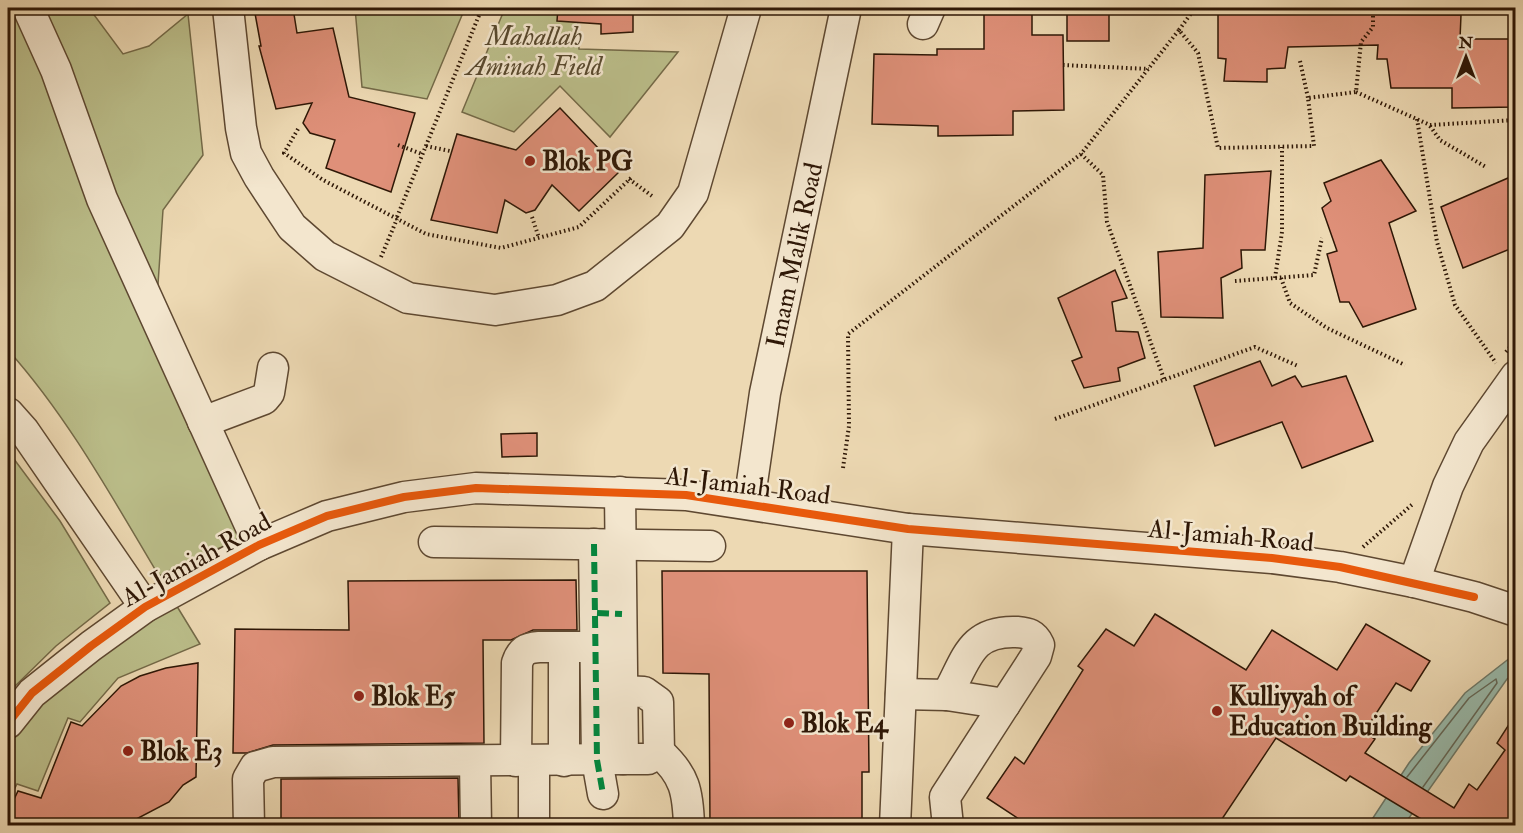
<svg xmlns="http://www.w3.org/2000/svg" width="1523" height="833" viewBox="0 0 1523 833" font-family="'IM FELL Double Pica',serif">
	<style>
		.green { fill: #bbbe8a; stroke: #746a48; stroke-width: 1.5 }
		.water { fill: #99baab; stroke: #6e7969; stroke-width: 1.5 }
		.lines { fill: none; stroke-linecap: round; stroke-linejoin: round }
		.shore { stroke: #646858; stroke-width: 1.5 }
		.building { fill: #df9079; stroke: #2e1706; stroke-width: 1.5 }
		.minor-casing { stroke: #5e4831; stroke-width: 33 }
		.path { stroke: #2e1706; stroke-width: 4; stroke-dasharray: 1.5 3; stroke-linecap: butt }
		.minor { stroke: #f3e6ce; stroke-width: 30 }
		.quiet { stroke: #00873e; stroke-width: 6; stroke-dasharray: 12 6; stroke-linecap: butt }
		.cycleway-casing { stroke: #f3e6ce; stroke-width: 11 }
		.cycleway { stroke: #e8590c; stroke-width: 8 }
		.poi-dot { fill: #8f2418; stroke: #f3e6ce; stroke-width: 2 }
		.labels { text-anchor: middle; stroke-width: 5; stroke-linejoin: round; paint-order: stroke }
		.park-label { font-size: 26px; font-style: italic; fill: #58492e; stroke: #f3e6ce }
		.poi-label { font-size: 26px; font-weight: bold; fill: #2e1706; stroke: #f3e6ce; text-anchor: start }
		.street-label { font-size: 26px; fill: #2e1706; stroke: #f3e6ce }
	</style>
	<rect width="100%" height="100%" fill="#edd9b3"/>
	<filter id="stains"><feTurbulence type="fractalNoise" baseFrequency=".00333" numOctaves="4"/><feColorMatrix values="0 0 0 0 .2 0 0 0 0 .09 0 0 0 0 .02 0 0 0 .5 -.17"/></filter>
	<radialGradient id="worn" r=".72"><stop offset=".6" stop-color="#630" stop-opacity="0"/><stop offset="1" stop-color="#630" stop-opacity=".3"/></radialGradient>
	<!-- green -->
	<g class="green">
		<path d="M8,8H89L123,54L149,46L188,14L203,155L163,210L157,299L250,537L203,554L159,576C113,499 68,417 8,350Z"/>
		<path d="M355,8H465L427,99L362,87Z"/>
		<path d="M505,8H577L579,49L678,52L610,137L560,86L514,132L462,112Z"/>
		<path d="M8,451L60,521L110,603L56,646L8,693Z"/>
		<path d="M167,590L200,644L118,678L80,722L68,718L38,791L17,784L8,802V727Z"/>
	</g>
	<!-- water -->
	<path class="water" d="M1515,654V673L1507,679L1404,825L1365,826L1371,821L1409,763L1465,693Z"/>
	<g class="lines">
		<!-- shore -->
		<path class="shore" d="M1407,777L1469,698L1496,679L1497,683L1423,787"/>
	</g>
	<!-- building -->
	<g class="building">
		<path d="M254,8H293L297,33L333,28L349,97L415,113L391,192L326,168L335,140L310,133L303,123L312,103L276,109L259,46H261Z"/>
		<path d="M558,8H633V32L601,34V24L557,21Z"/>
		<path d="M984,8H1032V35H1063L1064,110L1013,111V135L938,136V126L872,124L874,54L937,55V49H984Z"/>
		<rect x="1067" y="8" width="42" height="33"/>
		<path d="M1218,8H1355L1354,14L1461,15L1460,39H1515V107L1452,108V88H1391L1387,59H1377L1378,45L1288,47L1285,68L1267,69V82L1224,81L1226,59L1218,58Z"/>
		<path d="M560,108L620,171L579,211L552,185L535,210L526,213L505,200L497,233L431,220L457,134L516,150Z"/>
		<path d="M1381,160L1416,211L1389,223L1416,309L1363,327L1349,302H1340L1327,254L1337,251L1322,208L1331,201L1324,183Z"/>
		<path d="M1271,171L1265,250H1241L1242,268L1221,278L1223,318L1161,317L1158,252L1203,248L1205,175Z"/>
		<path d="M1515,175V247L1463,268L1441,207Z"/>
		<path d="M1115,270L1127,298L1112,302L1116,331L1138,332L1145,358L1118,368L1120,381L1084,388L1072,361L1082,357L1058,298Z"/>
		<path d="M1260,361L1272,386L1295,376L1302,387L1346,376L1373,441L1302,468L1282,422L1215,446L1194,386Z"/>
		<path d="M537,433V456L502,457L501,434Z"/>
		<path d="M662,571H867L869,772H862V825H710L709,674L663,673Z"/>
		<path d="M576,580L577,630H533L511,640H483L484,743L273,745L247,753H233L235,629L349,630L348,581Z"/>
		<path d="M1155,614L1246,670L1272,630L1337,670L1366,624L1430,661L1411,691L1396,683L1364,732L1375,739L1365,753L1454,808L1469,784L1477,790L1505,750L1497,743L1515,715V825H1431L1350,776L1346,781L1276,738L1218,825H1028L987,798L1015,757L1024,764L1083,670L1078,666L1106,629L1134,646Z"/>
		<path d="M198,663L196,777L183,785L169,802L125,825H8V812L18,791L41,798L71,722L82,726L121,686L140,676L166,668Z"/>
		<path d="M458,778L459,825H281V779Z"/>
	</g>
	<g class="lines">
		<!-- minor casing -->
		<g class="minor-casing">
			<g id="minor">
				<path d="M28,8L56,70L102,199L259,545"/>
				<path d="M228,8L241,128L246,153L259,177L292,227L325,256L408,298L495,310L557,300L595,286L670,226L693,193L746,8"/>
				<path d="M923,24L930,8"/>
				<path d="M8,413L24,431L145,607"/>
				<path d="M203,422L264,399L269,393L273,368"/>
				<path d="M749,503L765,393L846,8"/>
				<path d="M434,542L710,546"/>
				<path d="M594,544L597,760L603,794"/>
				<path d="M1414,582L1448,486L1469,442L1516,376"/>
				<path d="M564,647V761"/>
				<path d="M622,691L644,692L658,702L659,752L648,759H623"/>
				<path d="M901,694L947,695L1005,704L945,797L948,826"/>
				<path d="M947,695C967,659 970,630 1017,632C1028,633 1034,634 1039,645L1036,656L1005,704"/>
				<path d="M8,723L32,693L91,646L145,607L259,545L327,516L404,497L476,488L686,495L908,529L1272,558L1340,567L1414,582L1474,597L1516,611"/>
				<path d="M659,752C685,775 688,792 689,826"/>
				<path d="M516,761L517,663C521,651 526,648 539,647H616"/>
				<path d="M534,761V826"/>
				<path d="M475,762L476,826"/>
				<path d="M249,826L248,779L255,767L273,762L623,759L620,492"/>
				<path d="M895,826L908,529"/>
			</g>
		</g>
		<!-- path -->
		<g class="path">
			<path d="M1513,8L1516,10"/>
			<path d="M1179,30L1195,8"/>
			<path d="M1300,61L1308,98"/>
			<path d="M1063,65L1149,69"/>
			<path d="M1356,92L1430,125L1516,120"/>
			<path d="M1417,119L1437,242L1455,305L1496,363"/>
			<path d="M1430,126L1440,140L1486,167"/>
			<path d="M298,129L284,153L323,180L426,234L501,248L579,227L632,177"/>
			<path d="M398,145L422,154"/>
			<path d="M426,146L450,151"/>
			<path d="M1081,154L1103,175L1107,222L1164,379"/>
			<path d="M629,179L652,196"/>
			<path d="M397,217L482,8"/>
			<path d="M532,217L539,238"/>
			<path d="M381,257L397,219"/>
			<path d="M1275,278L1282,232V147"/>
			<path d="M1281,278L1290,303L1327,328L1405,365"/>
			<path d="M1235,281L1314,275L1322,238"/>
			<path d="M1506,352L1516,340"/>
			<path d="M1055,419L1255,347L1298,366"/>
			<path d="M843,468L849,426L848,334L1081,154L1179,30L1198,53L1218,148L1314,146L1308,98L1356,92L1361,42L1373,27V8"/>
			<path d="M1363,547L1414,503"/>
		</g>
		<!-- minor -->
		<use href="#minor" class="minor"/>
		<!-- quiet -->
		<g class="quiet">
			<path d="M594,544L597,760L603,794"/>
			<path d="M597,613L622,614"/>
		</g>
		<!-- cycleway casing -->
		<g class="cycleway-casing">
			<path id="cycleway" d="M8,723L32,693L91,646L145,607L259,545L327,516L404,497L476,488L686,495L908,529L1272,558L1340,567L1474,597"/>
		</g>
		<!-- cycleway -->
		<use href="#cycleway" class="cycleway"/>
	</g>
	<!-- markers -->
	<g class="poi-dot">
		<circle cx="530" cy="161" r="6"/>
		<circle cx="359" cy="696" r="6"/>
		<circle cx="1217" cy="711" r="6"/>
		<circle cx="789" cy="723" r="6"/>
		<circle cx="128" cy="751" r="6"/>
	</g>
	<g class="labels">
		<!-- park labels -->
		<g class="park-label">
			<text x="534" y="45">Mahallah<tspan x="534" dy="30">Aminah Field</tspan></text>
		</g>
		<!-- poi labels -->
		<g class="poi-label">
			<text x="542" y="170">Blok PG</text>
			<text x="371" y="705">Blok E5</text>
			<text x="1229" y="705">Kulliyyah of<tspan x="1229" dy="30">Education Building</tspan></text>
			<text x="801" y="732">Blok E4</text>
			<text x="140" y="760">Blok E3</text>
		</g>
		<!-- street labels -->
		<g class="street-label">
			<text transform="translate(794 255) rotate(-78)" y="9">Imam Malik Road</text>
			<text transform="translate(748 485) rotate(7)" y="9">Al-Jamiah Road</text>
			<text transform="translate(1231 535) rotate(5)" y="9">Al-Jamiah Road</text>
			<text transform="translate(196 559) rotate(-29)" y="9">Al-Jamiah Road</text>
		</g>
	</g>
	<!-- margin -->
	<rect width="1523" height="833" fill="none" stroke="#edd9b3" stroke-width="30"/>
	<rect x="9" y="9" width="1505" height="815" fill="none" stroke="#2e1706" stroke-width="3"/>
	<rect x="15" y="15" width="1493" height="803" fill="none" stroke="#2e1706" stroke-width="1.5"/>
	<!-- north arrow -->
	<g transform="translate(1466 57)" stroke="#f3e6ce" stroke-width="4.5" paint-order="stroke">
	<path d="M0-4.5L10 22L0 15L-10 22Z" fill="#2e1706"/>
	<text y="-9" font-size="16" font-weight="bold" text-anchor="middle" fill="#2e1706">N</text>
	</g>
	<rect width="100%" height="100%" filter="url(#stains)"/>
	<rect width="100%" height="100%" fill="url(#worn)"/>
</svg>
